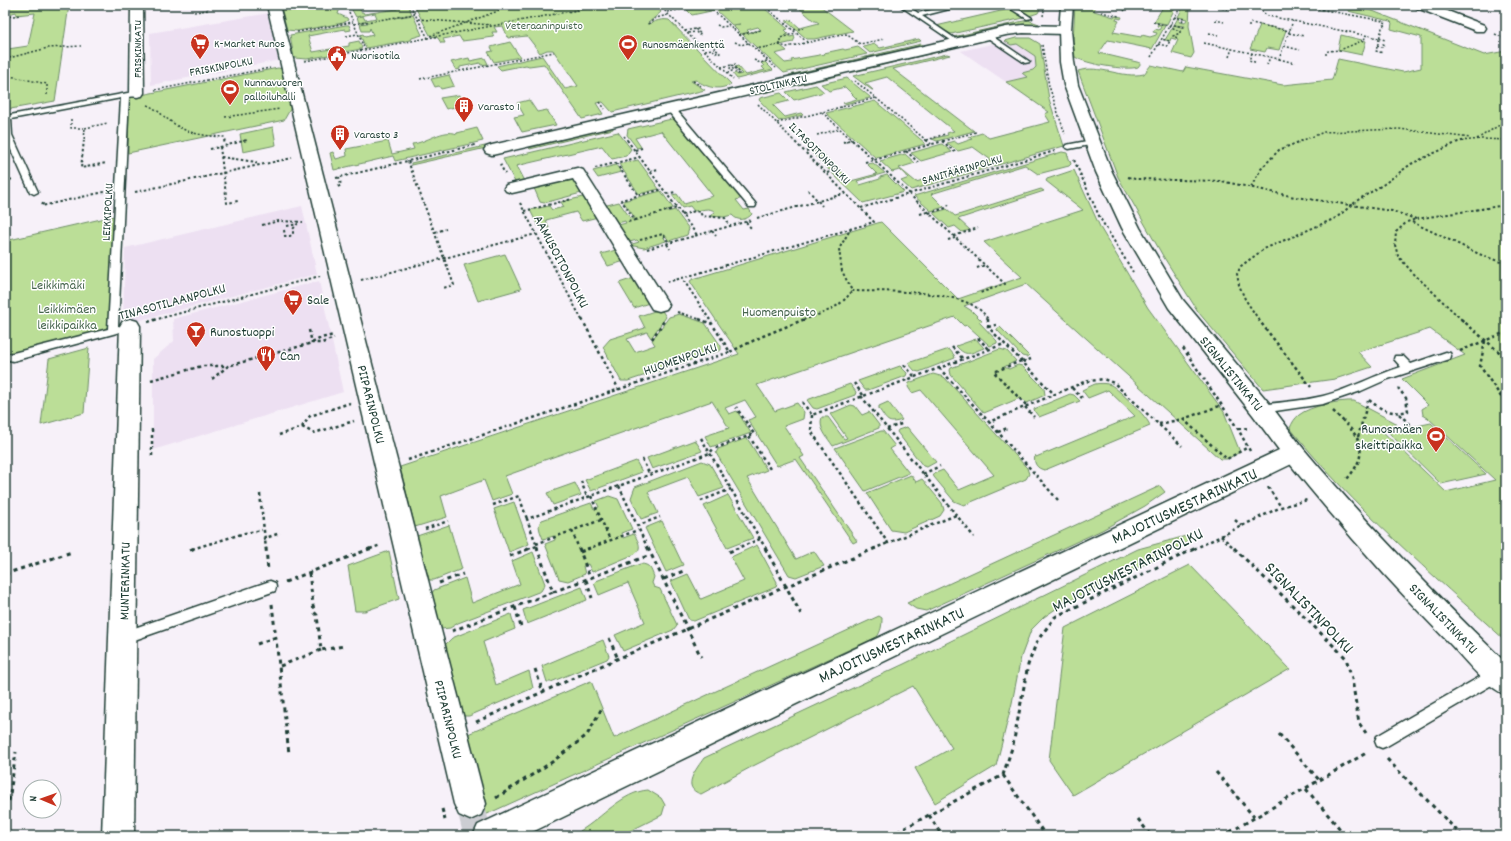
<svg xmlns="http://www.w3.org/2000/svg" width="1511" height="841" viewBox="0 0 1511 841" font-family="Dekko,sans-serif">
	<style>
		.built { fill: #ede0f2 }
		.green { fill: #bbde97; stroke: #6d8e66 }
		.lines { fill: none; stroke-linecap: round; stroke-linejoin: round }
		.street-tunnel { stroke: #cccdd2; stroke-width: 28; stroke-dasharray: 28 14; stroke-linecap: butt }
		.lane-casing { stroke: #1f3d34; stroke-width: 3 }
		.street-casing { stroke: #1f3d34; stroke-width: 3 }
		.secondary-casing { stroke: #1f3d34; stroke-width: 3 }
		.path-far3 { stroke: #1f3d34; stroke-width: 1.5; stroke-dasharray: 2 2; stroke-linecap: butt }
		.path-far2 { stroke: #1f3d34; stroke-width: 2; stroke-dasharray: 2.5 2.5; stroke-linecap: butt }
		.path-far1 { stroke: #1f3d34; stroke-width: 2.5; stroke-dasharray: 3 3; stroke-linecap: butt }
		.path { stroke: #1f3d34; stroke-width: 3; stroke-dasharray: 4 4; stroke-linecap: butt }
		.lane { fill: #fff; fill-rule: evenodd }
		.street { fill: #fff; fill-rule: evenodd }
		.secondary { fill: #fff; fill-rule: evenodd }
		.labels { text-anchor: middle; stroke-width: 3; stroke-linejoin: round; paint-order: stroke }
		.far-park-label { font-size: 12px; fill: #46654d; stroke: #fff }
		.far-poi-label { font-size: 12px; fill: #1f3d34; stroke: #fff; text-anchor: start }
		.far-street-label { font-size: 12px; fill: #1f3d34; stroke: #fff }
		.street-label { font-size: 14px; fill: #1f3d34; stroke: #fff }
		.park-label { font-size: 14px; fill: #46654d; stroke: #fff }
		.poi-label { font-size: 14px; fill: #1f3d34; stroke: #fff; text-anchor: start }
		.near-street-label { font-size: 17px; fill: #1f3d34; stroke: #fff }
	</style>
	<rect width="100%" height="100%" fill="#f7f1f9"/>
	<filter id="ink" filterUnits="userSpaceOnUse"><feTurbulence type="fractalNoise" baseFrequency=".025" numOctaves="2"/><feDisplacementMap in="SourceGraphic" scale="8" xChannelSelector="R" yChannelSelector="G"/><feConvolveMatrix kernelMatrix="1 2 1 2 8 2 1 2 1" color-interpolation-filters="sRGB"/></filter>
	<g filter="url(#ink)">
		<!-- built -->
		<g class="built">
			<path d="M270,13L280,60L151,85L150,33Z"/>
			<path d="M1018,38L1032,39L1040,44L1049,99L1029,98L961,51Z"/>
			<path d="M302,206L317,274L129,323H123L125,248Z"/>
			<path d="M319,281L343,392L153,450V359L174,341L173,319Z"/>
		</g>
		<!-- green -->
		<g class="green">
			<path d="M14,5H69L55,101L5,110V55L7,54L5,51L8,49L28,46L35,13L16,15V12L9,14L8,16H5L8,6Z"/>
			<path d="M292,5H342L331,7V9L340,8L338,14L347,18L348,20L343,23L297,31L287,30L281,7Z"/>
			<path d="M395,5H408L412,14L394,18L413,15L422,35L412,38L411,40L366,48L360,35L363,34L365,37L373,35L370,28L369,31H362L360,24L368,23V21L359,23L357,17L363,16L365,20L377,18L375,13L356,17L351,8L359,7L361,12H363L364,14L397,9Z"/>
			<path d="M414,5H655L661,12L647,24C652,24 658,18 669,20L731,84C719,91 708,88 696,80L691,81L705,90L612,112L603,102L596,103L603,114L582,119L544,64L529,66L526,65L501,70L497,66L542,56L565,89L578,86L553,50H547L540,53L527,36L508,38L503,26L494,27L497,32H492L494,37L462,41L459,36L443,39L445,43H441L438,38L430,35Z"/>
			<path d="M712,5H753L759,9L764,8L788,29L785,30L788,33L786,34L790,37L794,36L795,38L793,42L780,45L787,51L775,54L785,63L792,62L791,60L825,54L824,53L843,49L845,50L858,47L867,54L784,73L742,34L761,30L758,27L747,30L749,32L741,34L733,26L740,24L732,25L716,10L692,15L687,10L701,7L705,11L712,10L709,6Z"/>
			<path d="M796,5H819L853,31L814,39H807L786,21L791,20L800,28L819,23L816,21H814Z"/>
			<path d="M997,5H1004L1024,18L951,34L936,26L1005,10Z"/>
			<path d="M1022,5H1042L1038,13L1029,16L1014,7Z"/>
			<path d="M1075,5H1096L1094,11L1114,17L1116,16L1122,17L1121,19L1117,18L1116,20L1119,21L1113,32L1141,37L1142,35L1150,37L1156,35L1157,33L1153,32L1155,29L1159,30L1161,27L1157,26L1158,24L1165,26L1152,49L1108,40L1099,53L1141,63L1138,67C1126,71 1086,64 1075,57L1073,41Z"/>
			<path d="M1160,5H1175L1176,6L1167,24L1154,22L1163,7Z"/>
			<path d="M1186,5H1190L1189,26L1194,53L1191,58L1172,53L1178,40L1171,38L1170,41L1165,40L1174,25L1184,28L1185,26L1174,25L1178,18L1180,19L1179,22L1185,23L1187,19L1178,17L1183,7Z"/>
			<path d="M1350,5L1360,6L1484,55L1506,51V641C1431,573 1353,507 1290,428C1292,423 1295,418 1299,415C1310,406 1340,400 1354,401L1396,423V425L1380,429L1446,492L1495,480L1428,418L1423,415L1422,409L1428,405L1402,379L1465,355L1430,329L1358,352L1372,367L1335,379L1263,389L1199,313L1163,256L1118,177L1078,71C1100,64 1122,79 1144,74L1151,65L1183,72L1186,67L1283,85L1332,80L1338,59L1403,72L1421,68V37L1391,29L1392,23L1390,21L1348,11Z"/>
			<path d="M1028,20L1039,24L1000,28L956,38L953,37Z"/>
			<path d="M346,25H349L351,30L346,31L345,29L308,36L313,52L349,46V43L359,41L362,47L361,49L307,59L294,58L290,35Z"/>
			<path d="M1260,25L1286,30L1279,50L1267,48L1265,52L1250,49Z"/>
			<path d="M1341,35L1366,41L1362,55L1338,50Z"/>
			<path d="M1016,38H1030L1040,44L1049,99L1064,146L911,190L901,181L909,178L900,170L892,172L880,161L905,154L915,163L899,168L916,182L991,160L973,147L958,151L947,143L954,141L958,144L972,139L969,137L982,133L989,138L1050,122L1045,114L1049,112L1006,82L1027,77L1022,73L1033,70L1036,67L1035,56L1017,44L1011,45L1005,41Z"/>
			<path d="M919,39L921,41L870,53L863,47L875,44L880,48Z"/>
			<path d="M510,42L520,57L494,62L488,52L493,51L491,47Z"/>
			<path d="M921,44L924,46L791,76L789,75Z"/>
			<path d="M934,51L938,52L854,72H851Z"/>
			<path d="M947,54L950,55L893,69L974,131L937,141L932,139L948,135L947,133L954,131L887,77L865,83L873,90H872L853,76Z"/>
			<path d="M469,58L470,61L485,58L488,64L481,65L480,63L460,67V69L456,70L451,62Z"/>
			<path d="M765,62L773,70L737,79L733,74L735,73L738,75L742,74L735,67L738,66L746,75L765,70L762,67L764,66L761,63Z"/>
			<path d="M278,68L283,69L292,106L284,120L128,153L129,98L131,97Z"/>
			<path d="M838,74L842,75L755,95V93Z"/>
			<path d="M449,75L454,86L441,89L439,86L435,87L431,79Z"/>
			<path d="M847,78L870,97V98L845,104L843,103L857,99L845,87L829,91L821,84Z"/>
			<path d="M816,85L824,92L794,100L786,92Z"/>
			<path d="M781,93L789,101L773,105L785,117L801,113L803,115L779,121L759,100L760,98Z"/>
			<path d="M459,95L464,105L446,109L440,98Z"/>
			<path d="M529,100L537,112L547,110L556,125L522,132L514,117L524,115L517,103Z"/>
			<path d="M875,101L925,143V144L876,158L826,113Z"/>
			<path d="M676,118L743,198L736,200L744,210L749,209L752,214C747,220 738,222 732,215L724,217L710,216L715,212C709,206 701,211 694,211L690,206L682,208L672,195L677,194L684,204L713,196L661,131L635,138L641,147L637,148L627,135L628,129Z"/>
			<path d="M273,127L276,145L243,152L240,134Z"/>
			<path d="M611,127L613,128V129L530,149L529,148Z"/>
			<path d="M477,128L483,141L395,161L393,156L334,170L330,153L333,152L336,159L347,156L346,149L388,141L392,154L414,149L412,144C426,143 443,128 457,134V133Z"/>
			<path d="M618,132L631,149L626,156L612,159L602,146L516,166L524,181L518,183L515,182L503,159Z"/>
			<path d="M942,144L952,152L921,161L911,153Z"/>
			<path d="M485,146L486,148L411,165V163Z"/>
			<path d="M819,150L837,168L829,170L811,152Z"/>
			<path d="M1062,152L1067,153L1071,164L1069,166L1038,174L1025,165L931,194L944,207L931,211L914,196Z"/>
			<path d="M638,160L659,189L639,194L619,164Z"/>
			<path d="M873,163L885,173L857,181L860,185L880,179V177L887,175L904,192L863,203L832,173L841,171L851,181L877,174L867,164Z"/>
			<path d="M616,165L621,172L598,178L593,171Z"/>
			<path d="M1074,170L1101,229L1148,308L1224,412L1240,452L1227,459H1220L1026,284L964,306L972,311L982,321L979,322L997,341V343L990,346L967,325L964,326L955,317L757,385L775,411L797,403L804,412L803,419L784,426L804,456L800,458L857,541L853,543L796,459L777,466L748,420L756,417L745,400L725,408L729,414L737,411L751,433L711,447L705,436L729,428L712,401L536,463V465L505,476L512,494L492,501L484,480L441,496L447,517L415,527L400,467L739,354L691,283L690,281L693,279L881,222L958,299L1022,277L984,242L1083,210L1046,181L1047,179Z"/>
			<path d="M565,179L574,180L585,192L544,203L540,202L534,188L538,184Z"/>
			<path d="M1041,189L1044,191L958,219L970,230L962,232L955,226L949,228L933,213L947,209L955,216Z"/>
			<path d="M661,191L673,208L665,211L667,212L675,210L689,229L687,235L669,241L665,235L663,236L666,241L644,248L629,245L639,242L637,240L626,243L615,226L626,223L625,221L614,224L603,206L619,202L631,219L635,218L623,201Z"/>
			<path d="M587,196L598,217L582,221L576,212L546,220L549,228L538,226L530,210L549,206L552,210L564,207L561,202Z"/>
			<path d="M114,216L109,326L103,330L5,355V241Z"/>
			<path d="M620,249L628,260L608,266L601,254Z"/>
			<path d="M505,254L521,289L478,301L464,265Z"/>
			<path d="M637,277L652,302L634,308L619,283Z"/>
			<path d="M661,309L666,317L651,338L647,332L627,339L635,352L655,345L652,340L669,317L679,314L705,323L721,346V350L628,381H621L603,347L610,339L645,328L639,316Z"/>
			<path d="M1000,327L1029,356L1026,357L1022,356L997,330V329Z"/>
			<path d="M976,339L984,348C970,353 967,358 956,346Z"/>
			<path d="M89,348L84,413L41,425L49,359Z"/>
			<path d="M949,349L954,355L955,358L919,372L915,371L908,363Z"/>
			<path d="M1000,349L1007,351L1016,361L1004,367L1009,369L1018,365L1022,366L1044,388L1045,395L1027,403L1020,398L984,413L951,375L950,370L951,368Z"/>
			<path d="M900,366L907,373L906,376L868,390H865L858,381Z"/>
			<path d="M933,374L944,377L1027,468L1029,474L1026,479L964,505L954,501L934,477L933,474L943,470L959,490L994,475L921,390L912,393L908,387L909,383Z"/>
			<path d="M850,384L856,392L855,395L817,409L813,408L807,400Z"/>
			<path d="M1095,384C1100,383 1106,383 1111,385C1118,389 1149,418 1150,426L1045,470C1037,469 1033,463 1035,455L1036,457L1135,416L1108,390L1088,398L1082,390Z"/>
			<path d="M1070,394L1074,395L1080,401L1039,417L1035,412L1034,409Z"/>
			<path d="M888,402L902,420C887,425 887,420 879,409V406Z"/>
			<path d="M851,405L855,406L862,415L869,412L879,425V428L833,446C827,437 818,428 822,417H828L844,439L847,438L830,414Z"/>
			<path d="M1431,423L1486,474L1441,484L1388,432Z"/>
			<path d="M907,427L936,462L927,467L923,466L897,432L898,430Z"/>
			<path d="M881,431H883L895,446L890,449L909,473L865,491L835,448Z"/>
			<path d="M747,438L767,470L747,478L796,559L814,551L824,566L796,577L789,575L716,453L718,449Z"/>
			<path d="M695,440L702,451L652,469L647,458Z"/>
			<path d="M636,461L642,472L591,491L585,480Z"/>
			<path d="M702,461L710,464L724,488L699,497L688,477L648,492L658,513L641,519L631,498L635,487Z"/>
			<path d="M911,475L916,482L922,479L942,503L944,510L940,516L904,532L891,530L867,493Z"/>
			<path d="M575,483L581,495L553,505L547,493Z"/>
			<path d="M1160,486L1165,492L1145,506L1102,530L926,611L916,609L907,603Z"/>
			<path d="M728,495L753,538L727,548L704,506Z"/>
			<path d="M609,496L618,499L632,529L621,533L623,538L634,534C638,541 643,548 635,554L592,572L588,564L583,566L585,574L568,581L559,579L545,544L555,540L554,536L543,539C541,533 536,525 542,520L591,503L594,509L599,507L596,501Z"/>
			<path d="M514,502L529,544L509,552L494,509Z"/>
			<path d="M662,521L683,565L666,572L645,528Z"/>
			<path d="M449,525L462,569L434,580H429L417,536Z"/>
			<path d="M1186,536L1189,539L1185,544L1060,606L1044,617L1031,630L1021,657L1012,703L996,766L935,803L915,768L952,748L913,686L753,766L701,794C680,788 697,768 704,758L904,664L1138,549Z"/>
			<path d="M757,545L777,582L776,587L694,621L689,620L671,581L688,574L701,599L744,581L731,557Z"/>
			<path d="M389,551L399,599L365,611H355L348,566Z"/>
			<path d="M533,552L545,584L541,591L458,623L450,628L441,629L432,593L434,590L465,578L472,603L520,584L512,561Z"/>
			<path d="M640,564C650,564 651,569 654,577L652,583L654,587L660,589L677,625L673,630L623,651L615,635L645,622L628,583L599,595L594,583L596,581Z"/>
			<path d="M1190,565L1290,669L1073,795L1049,760L1065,628Z"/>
			<path d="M582,587L587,600L527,624L523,610Z"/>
			<path d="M511,614L515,629L483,642L496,685L529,671L533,688L469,716H464L445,645L452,638Z"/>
			<path d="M879,616L882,618C882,626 881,631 877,637L485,815L484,798L468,734L591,681L614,738Z"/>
			<path d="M603,640L609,656L607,659L551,682H547L542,666Z"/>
			<path d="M648,790L661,798L665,805L662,815L620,836H582L580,831C602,818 622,792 648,790Z"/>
		</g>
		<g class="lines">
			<!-- street-tunnel -->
			<path class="street-tunnel" d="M470,804L478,836"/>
			<!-- lane casing -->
			<g class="lane-casing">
				<g id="lane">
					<path d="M899,5H906L918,13L954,5H965L922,16L960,42L955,43Z"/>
					<path d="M1005,5H1012L1032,18L1027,19Z"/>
					<path d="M985,34H989L1030,62L1025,63L985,36Z"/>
					<path d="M133,92L137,94L136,96L129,97L118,326L123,327L124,329L123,331L113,334L13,361L9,360L8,357L9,354L108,329L121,98L11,119L12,135L38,192L34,194L30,192L7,141H5V116Z"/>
					<path d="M668,107H674L755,203L756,205L755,207H749L668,111Z"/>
					<path d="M1092,140L1096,142L1095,144L1069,149L1065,147L1066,145Z"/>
					<path d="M1446,352L1450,353L1451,356L1450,359L1388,379L1361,391L1323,404L1261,413L1257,412L1256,409L1257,406L1261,405C1281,402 1303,401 1323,396C1350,389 1375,375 1401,367L1394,359L1395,356H1403L1411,364Z"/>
					<path d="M270,581L275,583L276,587L275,591L123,644L118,642L116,638L118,634L123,632Z"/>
					<path d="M1497,667L1502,669L1504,674L1502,679L1387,746L1382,748L1377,746L1375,741L1377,736Z"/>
				</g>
			</g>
			<!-- street casing -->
			<g class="street-casing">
				<g id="street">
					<path d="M131,5H143L144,93L142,96L137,97L132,96L130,93Z"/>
					<path d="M267,5H279L486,804L481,815L470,820L459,815L454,804Z"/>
					<path d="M1415,5H1432L1484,25L1486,28L1484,31H1476L1417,8Z"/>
					<path d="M1023,25L1065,26L1070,27L1071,30L1070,33L1065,34L1023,33L1006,35L492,155L486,153L484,150L486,147L492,145L1006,27Z"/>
					<path d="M577,168L583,170L585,173L669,305L666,309L659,311L652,309L573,179L512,193L506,191L504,188L506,185Z"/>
					<path d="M130,319L137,321L140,326L134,836H102L120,326L123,321Z"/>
					<path d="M1294,444L1302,447C1366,523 1435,594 1506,663V695C1486,687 1466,661 1451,645C1393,586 1338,524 1286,459L1283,453L1286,447Z"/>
				</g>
			</g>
			<!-- secondary casing -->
			<g class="secondary-casing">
				<path id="secondary" d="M1061,5H1073L1071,30L1074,62L1078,85L1112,172L1140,228L1183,300L1269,403L1302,447L1305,453L1302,459L524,836H473L478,825L1279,450L1253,415L1169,308L1122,228L1096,172L1064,85L1060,62L1059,30Z"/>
			</g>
			<!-- path-far3 -->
			<g class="path-far3">
				<path d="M410,5L428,38"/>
				<path d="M659,5L733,79"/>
				<path d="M763,5L807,42"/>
				<path d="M1259,5H1262V12L1268,16L1379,38"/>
				<path d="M1298,5L1383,21L1386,23L1382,28L1376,51L1383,53"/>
				<path d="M154,7L169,5"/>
				<path d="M348,8L361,6"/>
				<path d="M1222,8L1230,10"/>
				<path d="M1124,11L1128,5"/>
				<path d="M194,12L208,10L207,5"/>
				<path d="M349,12L365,50"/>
				<path d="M667,12L704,5"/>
				<path d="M1101,12L1119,16"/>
				<path d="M716,13L776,68"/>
				<path d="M1043,16L1045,5"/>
				<path d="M5,17L21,15"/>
				<path d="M1174,17L1184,19L1182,22"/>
				<path d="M418,19L491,25"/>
				<path d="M1215,20L1224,22"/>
				<path d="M1153,22L1169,26"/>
				<path d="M5,24L9,23"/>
				<path d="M354,24L415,14"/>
				<path d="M648,24L656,18L668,15"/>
				<path d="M1170,24L1183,27"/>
				<path d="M717,25L721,27L729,26"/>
				<path d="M1169,26L1180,31V33L1173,36L1178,38"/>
				<path d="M1248,26H1250L1251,23L1290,31"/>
				<path d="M794,30L803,28"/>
				<path d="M685,31L695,29"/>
				<path d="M297,32L353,22"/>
				<path d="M688,33L696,32L699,35L701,34L695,29H699"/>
				<path d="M1209,33L1218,35"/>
				<path d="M1289,33L1304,36"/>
				<path d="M1495,34L1506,39"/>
				<path d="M739,35L761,30"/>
				<path d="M346,36L358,34"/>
				<path d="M430,36L498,11L507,5"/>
				<path d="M1379,38L1385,40"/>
				<path d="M735,42L741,45L748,43"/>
				<path d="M1204,43L1279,59L1293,21"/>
				<path d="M1158,44L1167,46L1170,41L1161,39"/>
				<path d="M780,45V38L796,33"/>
				<path d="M1042,45L1049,86L1065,134"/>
				<path d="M1284,46L1300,50"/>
				<path d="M1377,46L1382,47L1383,44L1385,45"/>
				<path d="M755,49L779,45L787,47L846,34L860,44L884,39"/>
				<path d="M705,50L712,49L718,54L720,53L713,47L717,46"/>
				<path d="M1252,53L1249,60L1257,63"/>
				<path d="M1325,54H1327L1328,51L1340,50L1364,40L1366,35"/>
				<path d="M5,57L7,56"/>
				<path d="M1151,57L1180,8L1178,5"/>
				<path d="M1229,57L1232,49"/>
				<path d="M5,59L48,48L81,46"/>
				<path d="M1279,59L1295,63"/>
				<path d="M754,60L760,63L767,61"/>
				<path d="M305,61L604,5"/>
				<path d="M1267,65L1270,57"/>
				<path d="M721,67L732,65"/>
				<path d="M727,73L732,71L730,68L731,67L738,74L740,73L732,65L736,64"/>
				<path d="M5,75L47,84V96"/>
				<path d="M420,79L554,52"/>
				<path d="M693,81L701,86"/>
				<path d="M155,90L270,68"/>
				<path d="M876,98L927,141"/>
				<path d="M600,102L605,109"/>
				<path d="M758,104L794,141"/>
				<path d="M147,105C158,109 163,117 173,123C187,134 206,136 224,137L225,141"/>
				<path d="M225,117L280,109"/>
				<path d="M71,119V128H85L84,141"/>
				<path d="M777,123L822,112"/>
				<path d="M85,128L108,123"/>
				<path d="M817,135L839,129"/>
				<path d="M624,136L628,141"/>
				<path d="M1477,139L1506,121"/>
				<path d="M927,140L945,134"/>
				<path d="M243,141L247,140"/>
				<path d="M846,141L852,139"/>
				<path d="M853,141L822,112L876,98L855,81"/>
				<path d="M943,141L976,132"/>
				<path d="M1301,141L1324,132L1399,129L1470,138"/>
				<path d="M1461,141L1482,139L1506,140"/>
			</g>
			<!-- path-far2 -->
			<g class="path-far2">
				<path d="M84,140L81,168L106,163"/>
				<path d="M224,140L225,145"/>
				<path d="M627,140L697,235"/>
				<path d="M852,140L874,160"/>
				<path d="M926,140L931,144"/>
				<path d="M942,141L955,152"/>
				<path d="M843,142L849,140"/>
				<path d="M220,147L247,140"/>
				<path d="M210,149L220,147L227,203L238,201"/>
				<path d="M635,150L642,148"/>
				<path d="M806,151L818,148"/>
				<path d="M906,151L918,162"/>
				<path d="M221,157L256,162V166"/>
				<path d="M1074,160L1100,218L1133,272"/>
				<path d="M408,161L454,285L443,288"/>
				<path d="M865,162L873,160"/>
				<path d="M616,163L638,195"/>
				<path d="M500,164L505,174"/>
				<path d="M595,168L640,157"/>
				<path d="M650,171L658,169"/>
				<path d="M827,173L839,169"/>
				<path d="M1128,177L1135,179L1221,181L1295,197L1392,211L1416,219"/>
				<path d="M336,178L475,145"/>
				<path d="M5,182L12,179"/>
				<path d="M338,187L341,185L339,177"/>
				<path d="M1251,187L1261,169L1279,150L1304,140"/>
				<path d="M808,190L818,201"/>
				<path d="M135,192L292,158"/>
				<path d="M667,194L675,192"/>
				<path d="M909,194L1005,284L980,293"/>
				<path d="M910,194L874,160L947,140"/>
				<path d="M818,201L822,206"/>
				<path d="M43,203L42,206L104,192"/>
				<path d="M520,203L582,320"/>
				<path d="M861,208L1055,151"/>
				<path d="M524,211L572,199"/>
				<path d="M929,213L946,208L950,203"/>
				<path d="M920,214L927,212"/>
				<path d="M682,215L695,211L700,212L702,216L725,218L730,226"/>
				<path d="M757,218L847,193"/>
				<path d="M635,220L677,208"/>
				<path d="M628,222L635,220L621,200L663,189"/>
				<path d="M746,222L751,228"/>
				<path d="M1412,222L1479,254L1506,264"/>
				<path d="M262,225L279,221L303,222"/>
				<path d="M287,226L298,224"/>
				<path d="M284,230L285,236H290L293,234V229L297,224"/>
				<path d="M712,231L716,236"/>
				<path d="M435,232L446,229"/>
				<path d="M954,236L978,228"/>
				<path d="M640,240L663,234L669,243"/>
				<path d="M948,240L955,238"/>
				<path d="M667,244L670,249"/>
				<path d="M647,249L752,220"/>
				<path d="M977,268L985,265"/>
				<path d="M361,280L536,234"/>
				<path d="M667,282L682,278"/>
				<path d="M852,291C883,292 973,287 988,320"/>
				<path d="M677,312L702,320"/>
				<path d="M154,320L320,276"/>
				<path d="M710,320L682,278L874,222L793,140"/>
				<path d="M803,320C823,313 839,309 852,291L842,271L839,249L851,228"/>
				<path d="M1259,320L1245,299L1239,285L1237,274L1241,266L1264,249L1336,218L1358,200L1384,184L1411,164L1458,142L1466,140"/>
				<path d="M1462,320L1412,272L1398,256L1395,245L1396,232L1407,222L1416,219L1506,205"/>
			</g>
			<!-- path-far1 -->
			<g class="path-far1">
				<path d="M582,319L619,390"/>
				<path d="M699,319L712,324"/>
				<path d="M988,319V327L1055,395"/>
				<path d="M1258,319L1311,387"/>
				<path d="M1461,319L1506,358"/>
				<path d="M148,322L158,319"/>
				<path d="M988,327L996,325"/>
				<path d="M309,330L312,343H322L334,338"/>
				<path d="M978,338L989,349"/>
				<path d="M652,339L664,321"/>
				<path d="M1485,341L1480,366L1506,404"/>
				<path d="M952,347L963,359"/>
				<path d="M1183,348L1238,429L1250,451"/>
				<path d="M1460,351L1506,332"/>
				<path d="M730,352L763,336L805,319"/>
				<path d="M1021,361L994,372L1027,406"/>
				<path d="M1023,362L1031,359"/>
				<path d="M904,365L915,377"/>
				<path d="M939,368L989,422"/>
				<path d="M212,379L228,366L312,343L321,338L334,335"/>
				<path d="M151,380L202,366H227"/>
				<path d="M5,383L9,382"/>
				<path d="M854,383L863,395"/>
				<path d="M1072,388L1082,398"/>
				<path d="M861,396L974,537"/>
				<path d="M1369,400C1381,410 1392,415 1408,411L1406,398L1398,388"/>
				<path d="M802,402L812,415L1004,344"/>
				<path d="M1025,407L1034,417"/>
				<path d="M1333,411C1357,434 1374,449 1346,480"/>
				<path d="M1399,414L1413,427"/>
				<path d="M812,415L811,431L888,543L956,515"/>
				<path d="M1183,419L1227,459L1248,447"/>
				<path d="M1159,424L1183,419L1222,405"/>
				<path d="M302,427L314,433L354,421"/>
				<path d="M152,429V456"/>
				<path d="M887,429L904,423"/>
				<path d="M1238,429L1250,428"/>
				<path d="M998,432L1007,428L1008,429"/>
				<path d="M279,435L302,427L310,416L350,403"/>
				<path d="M749,436L770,469"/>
				<path d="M1358,437L1368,401"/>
				<path d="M701,438L766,549"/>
				<path d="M642,459L650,475"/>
				<path d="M408,460L730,352L709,319"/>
				<path d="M923,474L940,466"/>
				<path d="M581,481L587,497"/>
				<path d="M619,486L648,549"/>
				<path d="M1268,487L1281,507"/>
				<path d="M260,494L266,549"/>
				<path d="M591,496L610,540"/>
				<path d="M1058,500L989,422L1084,382L1103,379L1114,383L1182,446"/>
				<path d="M701,501L731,489"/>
				<path d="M493,505L519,496L527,519"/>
				<path d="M1235,520L1242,526"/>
				<path d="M637,526L660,517"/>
				<path d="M425,529L448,521"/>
				<path d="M572,531L579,549"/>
				<path d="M1221,536L1235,549"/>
				<path d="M263,539L280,533"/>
				<path d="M536,544L601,520"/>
				<path d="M192,549L245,533L262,530"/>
				<path d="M370,549L381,545"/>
				<path d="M528,549L537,546"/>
				<path d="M538,549L527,519L710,453L713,449L754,434L736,407"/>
				<path d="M587,549L638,530"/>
				<path d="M735,549L760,539"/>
				<path d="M873,549L888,543"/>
				<path d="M1194,549L1281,507L1307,500"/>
			</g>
			<!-- path -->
			<g class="path">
				<path d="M266,548L268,571"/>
				<path d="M579,548L590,578"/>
				<path d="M648,548L701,657"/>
				<path d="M765,548L801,614"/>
				<path d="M1234,548L1346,658L1352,679L1359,723L1366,733"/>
				<path d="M190,550L195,548"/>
				<path d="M580,552L590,548"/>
				<path d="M729,552L738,548"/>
				<path d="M510,556L531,548"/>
				<path d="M309,573L314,612L317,615L321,650L344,646"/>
				<path d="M5,574L72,552"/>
				<path d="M664,579L686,570"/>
				<path d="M586,580L592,598"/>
				<path d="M285,582L372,548"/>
				<path d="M439,583L463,574"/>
				<path d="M553,592L650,555"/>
				<path d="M272,604L289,754"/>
				<path d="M515,607L521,627"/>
				<path d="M452,631L553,592L537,548"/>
				<path d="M609,638L618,659"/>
				<path d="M257,644L276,637"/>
				<path d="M280,666L321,650"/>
				<path d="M535,669L543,692"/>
				<path d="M476,722L589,671L876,548"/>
				<path d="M1279,734L1320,781"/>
				<path d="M1387,759L1462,836"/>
				<path d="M1216,772L1254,817"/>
				<path d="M1003,775L1046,836"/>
				<path d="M1306,789L1346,836"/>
				<path d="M496,798L552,762L587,735L602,708"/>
				<path d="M9,801L16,752"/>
				<path d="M442,809L445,820"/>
				<path d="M929,815L942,836"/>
				<path d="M1138,819L1151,836"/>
				<path d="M890,836L1003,775L1013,745L1028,665L1037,641L1055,617L1196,548"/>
				<path d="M1223,836L1368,752"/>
			</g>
			<!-- lane -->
			<use href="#lane" class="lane"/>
			<!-- street -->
			<use href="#street" class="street"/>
			<!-- secondary -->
			<use href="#secondary" class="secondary"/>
		</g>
	</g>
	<!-- icons -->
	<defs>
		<g id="supermarket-pin" transform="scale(1)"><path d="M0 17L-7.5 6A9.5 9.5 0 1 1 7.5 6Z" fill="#c8321e" stroke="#fff"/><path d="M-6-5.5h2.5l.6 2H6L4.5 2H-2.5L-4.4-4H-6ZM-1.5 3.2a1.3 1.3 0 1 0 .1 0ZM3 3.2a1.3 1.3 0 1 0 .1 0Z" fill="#fff"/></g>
		<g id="stadium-pin" transform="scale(1)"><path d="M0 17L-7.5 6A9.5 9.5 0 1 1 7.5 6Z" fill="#c8321e" stroke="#fff"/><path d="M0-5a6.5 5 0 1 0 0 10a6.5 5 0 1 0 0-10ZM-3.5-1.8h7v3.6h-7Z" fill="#fff"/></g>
		<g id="civic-pin" transform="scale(1)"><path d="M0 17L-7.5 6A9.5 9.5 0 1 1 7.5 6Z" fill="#c8321e" stroke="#fff"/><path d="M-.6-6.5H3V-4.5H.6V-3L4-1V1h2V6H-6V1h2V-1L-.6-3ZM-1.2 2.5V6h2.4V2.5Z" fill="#fff"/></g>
		<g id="building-pin" transform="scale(1)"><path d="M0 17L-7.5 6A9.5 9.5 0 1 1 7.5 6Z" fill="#c8321e" stroke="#fff"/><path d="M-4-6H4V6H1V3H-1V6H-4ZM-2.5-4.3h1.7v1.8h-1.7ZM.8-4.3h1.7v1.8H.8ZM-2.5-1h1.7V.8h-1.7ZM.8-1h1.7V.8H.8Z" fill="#fff"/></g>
		<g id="bar-pin" transform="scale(1)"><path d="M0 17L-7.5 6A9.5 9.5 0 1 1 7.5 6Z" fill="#c8321e" stroke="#fff"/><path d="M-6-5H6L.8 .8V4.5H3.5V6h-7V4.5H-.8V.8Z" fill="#fff"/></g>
		<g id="restaurant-pin" transform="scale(1)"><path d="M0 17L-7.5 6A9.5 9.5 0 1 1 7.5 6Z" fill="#c8321e" stroke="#fff"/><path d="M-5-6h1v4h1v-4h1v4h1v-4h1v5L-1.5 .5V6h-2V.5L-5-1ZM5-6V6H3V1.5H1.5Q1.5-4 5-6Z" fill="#fff"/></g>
	</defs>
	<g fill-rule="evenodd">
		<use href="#supermarket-pin" x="200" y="43"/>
		<use href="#stadium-pin" x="628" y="44"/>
		<use href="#civic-pin" x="337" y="55"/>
		<use href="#stadium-pin" x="230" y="89"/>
		<use href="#building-pin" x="464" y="106"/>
		<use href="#building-pin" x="340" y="134"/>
		<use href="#supermarket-pin" x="293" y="299"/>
		<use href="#bar-pin" x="196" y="331"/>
		<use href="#restaurant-pin" x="266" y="355"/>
		<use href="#stadium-pin" x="1436" y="436"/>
	</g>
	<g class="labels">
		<!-- far-park labels -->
		<g class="far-park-label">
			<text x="544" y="29">Veteraaninpuisto</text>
		</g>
		<!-- far-poi labels -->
		<g class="far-poi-label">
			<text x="214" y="47">K-Market Runos</text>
			<text x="642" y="48">Runosmäenkenttä</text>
			<text x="351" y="59">Nuorisotila</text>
			<text x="244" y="86">Nunnavuoren<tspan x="244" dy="14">palloiluhalli</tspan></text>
			<text x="478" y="110">Varasto 1</text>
			<text x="354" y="138">Varasto 3</text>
		</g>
		<!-- far-street labels -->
		<g class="far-street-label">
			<text transform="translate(137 49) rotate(-90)" y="4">FRISKINKATU</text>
			<text transform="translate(221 66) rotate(-11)" y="4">FRISKINPOLKU</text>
			<text transform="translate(778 84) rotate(-13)" y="4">STOLTINKATU</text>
			<text transform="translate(820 153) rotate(45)" y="4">ILTASOITONPOLKU</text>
			<text transform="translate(962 169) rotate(-16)" y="4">SANITÄÄRINPOLKU</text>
			<text transform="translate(107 212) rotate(-87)" y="4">LEIKKIPOLKU</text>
		</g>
		<!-- street labels -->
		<g class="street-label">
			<text transform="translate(562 261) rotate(62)" y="5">AAMUSOITONPOLKU</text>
			<text transform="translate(172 301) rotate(-15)" y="5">TINASOTILAANPOLKU</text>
			<text transform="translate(680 358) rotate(-19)" y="5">HUOMENPOLKU</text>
			<text transform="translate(1232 373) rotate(51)" y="5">SIGNALISTINKATU</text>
			<text transform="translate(372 404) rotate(76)" y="5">PIIPARINPOLKU</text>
			<text transform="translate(124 581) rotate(-89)" y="5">MUNTERINKATU</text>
			<text transform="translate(1444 618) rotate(46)" y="5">SIGNALISTINKATU</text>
			<text transform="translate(449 719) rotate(76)" y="5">PIIPARINPOLKU</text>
		</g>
		<!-- park labels -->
		<g class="park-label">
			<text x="58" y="289">Leikkimäki</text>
			<text x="67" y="313">Leikkimäen<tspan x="67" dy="16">leikkipaikka</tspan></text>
			<text x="779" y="316">Huomenpuisto</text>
		</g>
		<!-- poi labels -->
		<g class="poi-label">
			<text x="307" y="304">Sale</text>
			<text x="210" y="336">Runostuoppi</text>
			<text x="280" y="360">Can</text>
			<text x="1422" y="433" text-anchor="end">Runosmäen<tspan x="1422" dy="16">skeittipaikka</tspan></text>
		</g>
		<!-- near-street labels -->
		<g class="near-street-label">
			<text transform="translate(1184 505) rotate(-25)" y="6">MAJOITUSMESTARINKATU</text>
			<text transform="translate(1127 569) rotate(-27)" y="6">MAJOITUSMESTARINPOLKU</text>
			<text transform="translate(1310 607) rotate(46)" y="6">SIGNALISTINPOLKU</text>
			<text transform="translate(891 644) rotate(-25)" y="6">MAJOITUSMESTARINKATU</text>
		</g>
	</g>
	<!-- margin -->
	<rect width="1511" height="841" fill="none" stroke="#fff" stroke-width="20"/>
	<rect x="10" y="10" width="1491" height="821" fill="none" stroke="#1f3d34" stroke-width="1.5" filter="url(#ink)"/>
	<!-- north arrow -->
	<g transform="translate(42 799) rotate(272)"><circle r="19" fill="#ffffff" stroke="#a5b1ae"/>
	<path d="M0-3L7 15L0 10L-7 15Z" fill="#c8321e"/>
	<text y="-6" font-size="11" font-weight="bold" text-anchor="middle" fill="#1f3d34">N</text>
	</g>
</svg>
